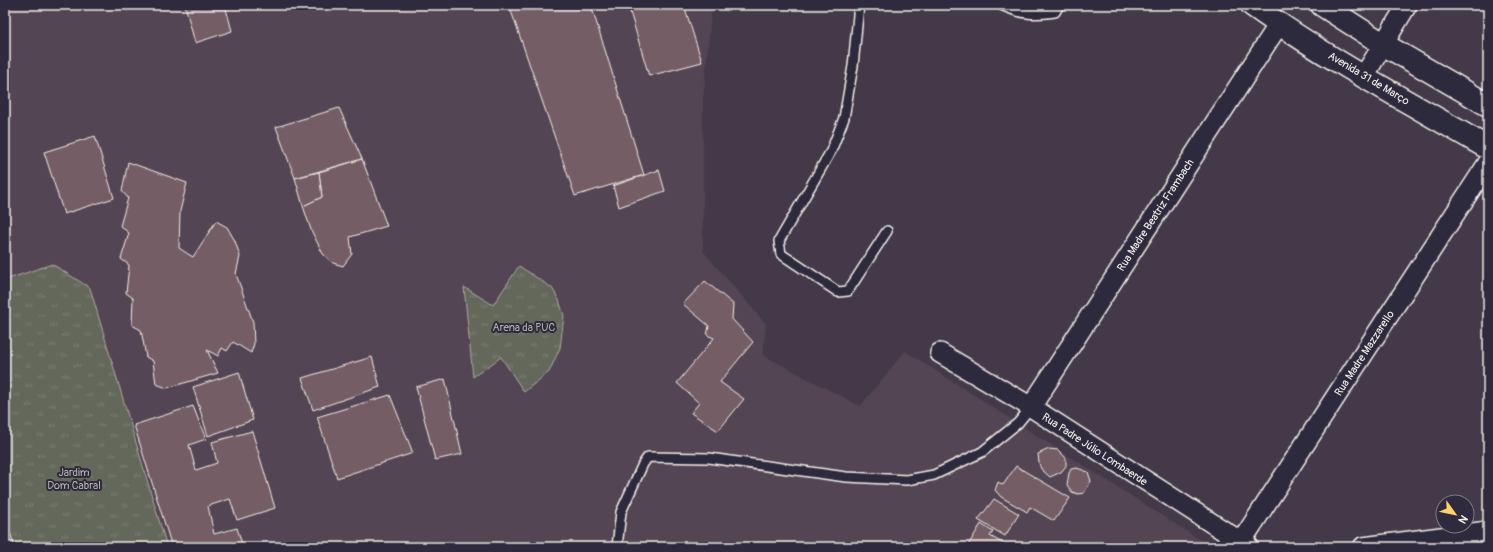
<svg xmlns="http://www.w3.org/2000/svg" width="1493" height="552" viewBox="0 0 1493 552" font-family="Pangolin,sans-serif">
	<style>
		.built { fill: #534452 }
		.grass { fill: url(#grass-tufts); stroke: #acaca1 }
		.building { fill: #755d66; stroke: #f4f1e8 }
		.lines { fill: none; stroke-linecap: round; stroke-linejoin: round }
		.service-casing { stroke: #f4f1e8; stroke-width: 12 }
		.minor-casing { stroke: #f4f1e8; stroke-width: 22 }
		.tertiary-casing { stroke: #f4f1e8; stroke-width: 25 }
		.service { stroke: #2f2a3d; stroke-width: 9 }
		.minor { stroke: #2f2a3d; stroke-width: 19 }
		.tertiary { stroke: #2f2a3d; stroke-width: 22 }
		.labels { text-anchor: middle; stroke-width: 4; stroke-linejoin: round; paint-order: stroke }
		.street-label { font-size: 11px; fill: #f4f1e8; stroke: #2f2a3d }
		.park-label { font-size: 11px; fill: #b3b3a8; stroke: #2f2a3d }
	</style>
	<defs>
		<pattern id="grass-tufts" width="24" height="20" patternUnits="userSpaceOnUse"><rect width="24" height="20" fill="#64685a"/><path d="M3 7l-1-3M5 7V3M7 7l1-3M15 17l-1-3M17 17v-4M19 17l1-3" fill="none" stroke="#7b7e72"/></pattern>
	</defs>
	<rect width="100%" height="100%" fill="#443949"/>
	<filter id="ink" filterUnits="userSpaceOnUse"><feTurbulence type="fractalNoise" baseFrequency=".025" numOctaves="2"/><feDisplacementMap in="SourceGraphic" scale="8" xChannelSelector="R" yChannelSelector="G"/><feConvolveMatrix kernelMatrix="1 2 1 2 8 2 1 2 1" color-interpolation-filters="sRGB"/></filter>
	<g filter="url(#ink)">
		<!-- built -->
		<path class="built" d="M5,5H713L711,15L703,100V251L766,324L763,355L860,406L905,351L1211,547H5Z"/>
		<!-- grass -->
		<g class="grass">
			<path d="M52,264L90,288L167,547H5V280Z"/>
			<path d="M519,266L552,288L559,300L564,316L560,348L549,372L524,392L501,357L473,377L464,287L493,305Z"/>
		</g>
		<!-- building -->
		<g class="building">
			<path d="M185,5H225L232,31L195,43Z"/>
			<path d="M509,5H591L644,175L575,196Z"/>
			<path d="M628,5H684L702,62L649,76Z"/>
			<path d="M339,108L362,159L295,178L276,127Z"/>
			<path d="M95,136L114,198L64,214L44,152Z"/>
			<path d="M362,159L387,226L350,237L352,254L343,266L333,263L323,254L311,230L303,206L322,197L319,172Z"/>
			<path d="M128,162L187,183L180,211L179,248L188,254L193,257L216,221L227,227L235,241L240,256L236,274L253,322L254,344L251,353L233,342L227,351L222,348L218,356L207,350L218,373L167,388L156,384L153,361L146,357L141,330L132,325L133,298L126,293L129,265L121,259L129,233L120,226L128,198L122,191Z"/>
			<path d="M659,170L665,191L619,207L613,186Z"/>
			<path d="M319,172L322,197L303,206L295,178Z"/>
			<path d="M705,281L733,304L732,319L753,342L720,382L744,399L718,431L691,413L699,403L677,383L714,338L707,335L709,326L683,304Z"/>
			<path d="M372,357L380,387L313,410L302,378Z"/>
			<path d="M239,372L253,420L208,436L193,387Z"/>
			<path d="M445,379L462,454L435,460L416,387Z"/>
			<path d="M390,395L413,453L337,478L317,417Z"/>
			<path d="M193,406L206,439L189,445L196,470L217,463L212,442L252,431L275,508L237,520L230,499L208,506L214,534L237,528L243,547H172L134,425Z"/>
			<path d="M1049,449L1058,450L1066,458V466L1061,472L1050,477L1041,469L1039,463L1038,454Z"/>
			<path d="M1016,466L1070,498L1054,521L1030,507L1027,512L1001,497L995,490L998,482L1003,485Z"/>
			<path d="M1077,468L1088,472L1091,481L1084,493L1078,494L1072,492L1067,485L1069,473L1071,469Z"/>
			<path d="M994,499L1019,514L1005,536L978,520Z"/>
			<path d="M5,518L15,547H5Z"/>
			<path d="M981,524L993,532L990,536L1004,544L1002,547H967Z"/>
			<path d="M1079,543L1139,544V547H1079Z"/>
		</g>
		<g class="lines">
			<!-- service casing -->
			<g class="service-casing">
				<g id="service">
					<path d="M859,5L853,66L844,118L831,151L779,241L781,254L838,292L848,291L887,231"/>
					<path d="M1001,5C1021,14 1032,15 1055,12L1059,5"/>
					<path d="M617,547L621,512L643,464L648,457L709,458L846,477L907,480L934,475L982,452L1018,423L1031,407"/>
				</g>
			</g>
			<!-- minor casing -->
			<g class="minor-casing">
				<g id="minor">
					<path d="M1364,76L1407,5"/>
					<path d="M940,353L1031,407L1249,547"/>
					<path d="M1031,407L1279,24"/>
					<path d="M1241,542L1488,163"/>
					<path d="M1363,547L1488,531"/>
				</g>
			</g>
			<!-- tertiary casing -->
			<g class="tertiary-casing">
				<g id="tertiary">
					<path d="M1252,5C1327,59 1409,102 1488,148"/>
					<path d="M1322,5L1383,44L1488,105"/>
				</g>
			</g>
			<!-- service -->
			<use href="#service" class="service"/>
			<!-- minor -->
			<use href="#minor" class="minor"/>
			<!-- tertiary -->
			<use href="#tertiary" class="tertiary"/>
		</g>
	</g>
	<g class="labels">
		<!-- street labels -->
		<g class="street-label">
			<text transform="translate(1369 78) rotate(31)" y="4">Avenida 31 de Março</text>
			<text transform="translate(1155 215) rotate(-57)" y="4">Rua Madre Beatriz Frambach</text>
			<text transform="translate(1364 353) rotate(-57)" y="4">Rua Madre Mazzarello</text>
			<text transform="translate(1095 449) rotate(33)" y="4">Rua Padre Júlio Lombaerde</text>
		</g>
		<!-- park labels -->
		<g class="park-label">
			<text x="524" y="331">Arena da PUC</text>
			<text x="74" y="476">Jardim<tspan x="74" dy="13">Dom Cabral</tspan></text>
		</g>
	</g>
	<!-- margin -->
	<rect width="1493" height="552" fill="none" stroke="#2f2a3d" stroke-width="20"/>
	<rect x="10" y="10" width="1473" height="532" fill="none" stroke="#f4f1e8" stroke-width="1.5" filter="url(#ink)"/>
	<!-- north arrow -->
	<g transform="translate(1455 514) rotate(123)"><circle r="19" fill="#2f2a3d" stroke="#7e7a81"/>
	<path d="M0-3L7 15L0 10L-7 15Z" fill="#ffd166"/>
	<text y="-6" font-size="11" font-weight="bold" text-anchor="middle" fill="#f4f1e8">N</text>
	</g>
</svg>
